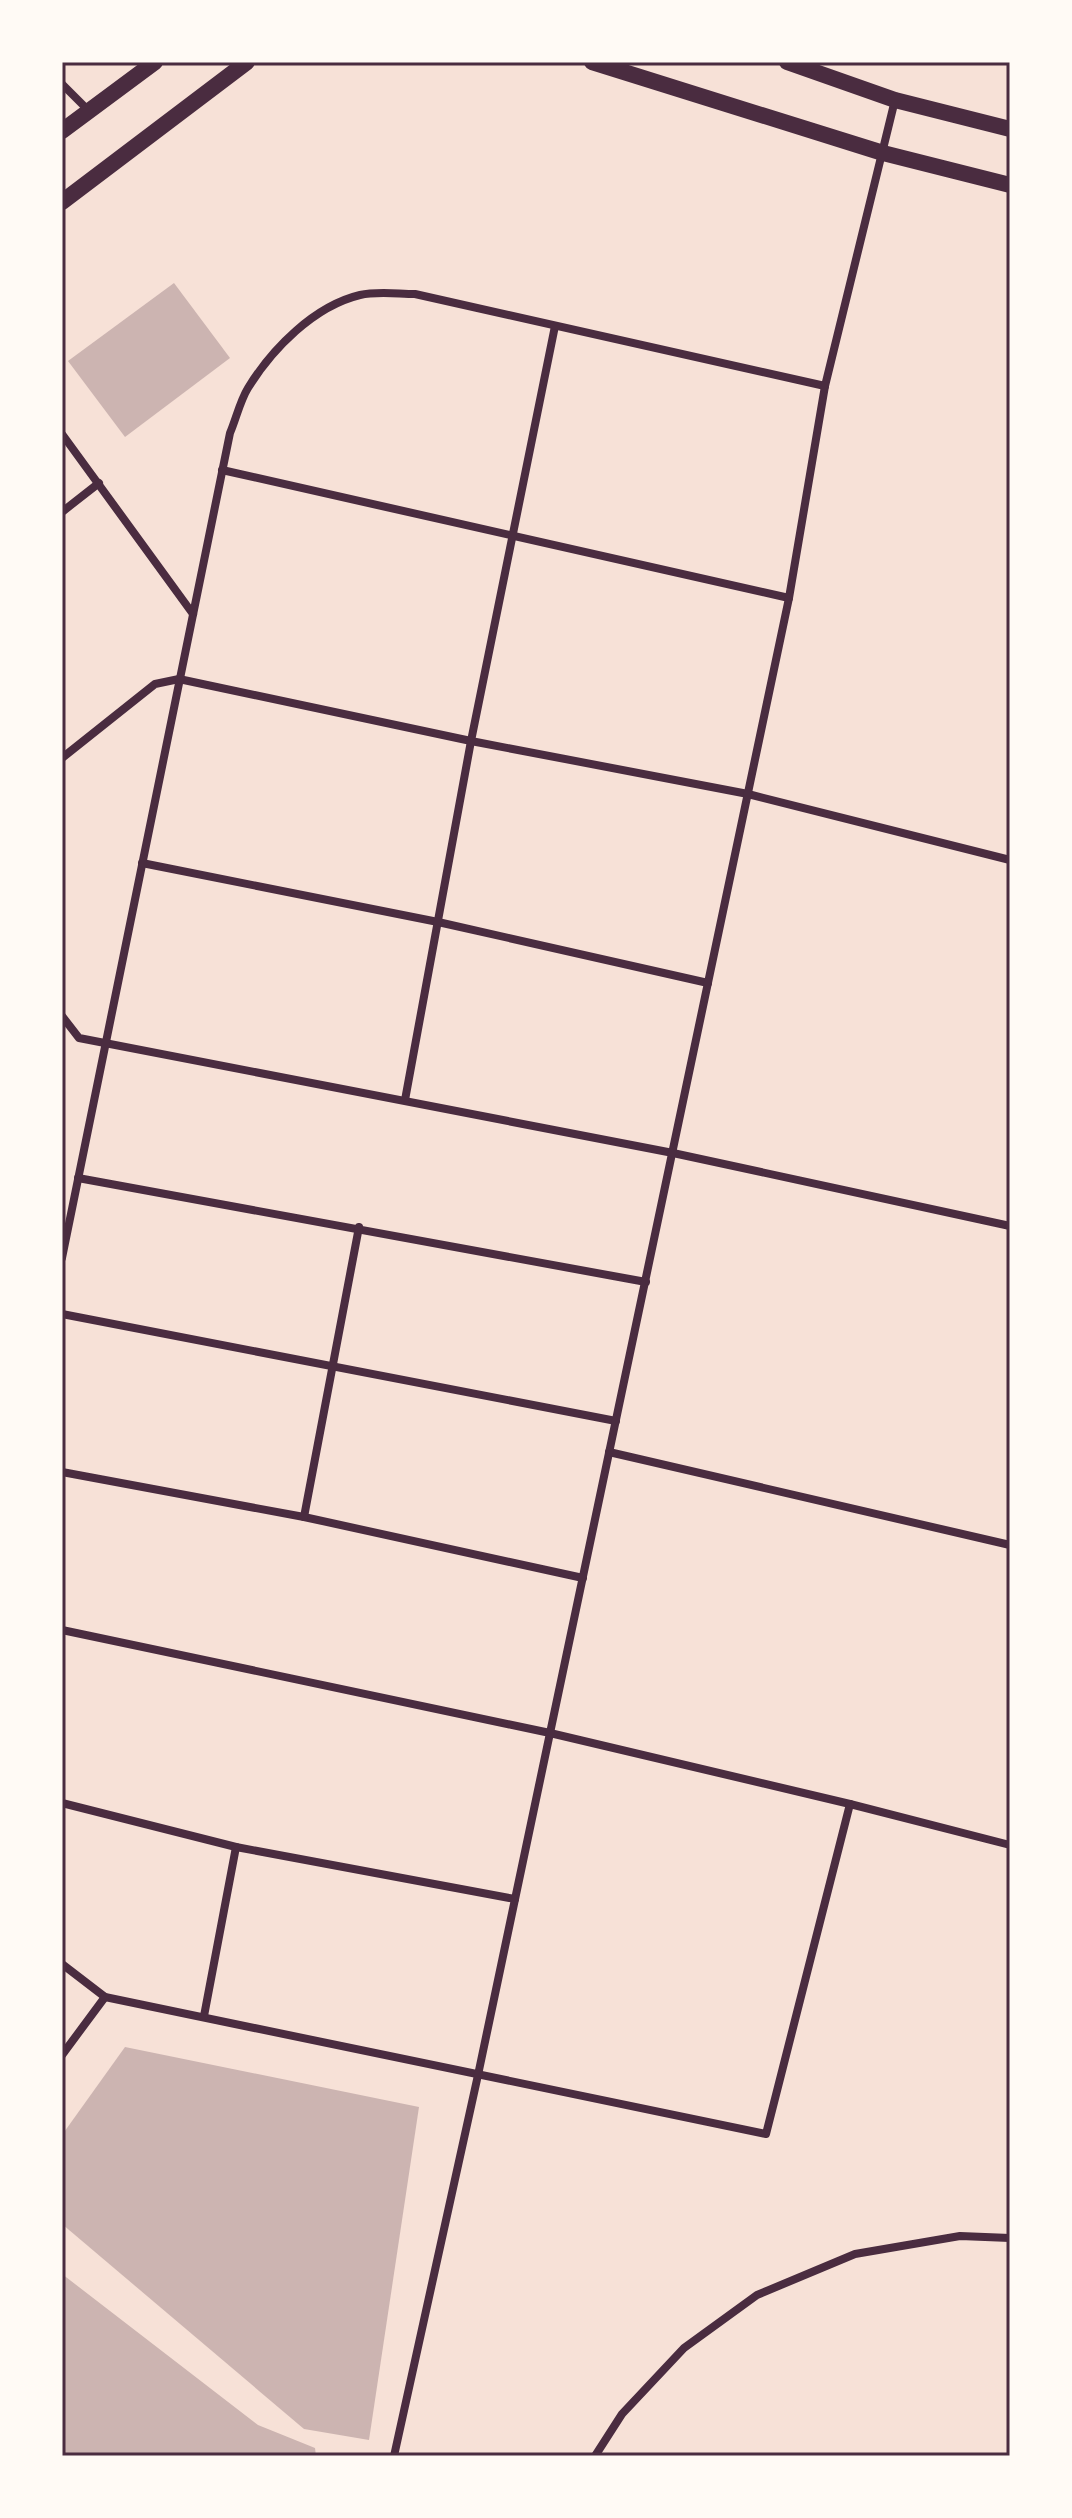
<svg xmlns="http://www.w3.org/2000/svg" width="1072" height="2518" viewBox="0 0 1072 2518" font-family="Quicksand,sans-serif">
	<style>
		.building { fill: #ccb4b1 }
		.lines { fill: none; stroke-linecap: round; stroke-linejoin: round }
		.minor { stroke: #4a2c40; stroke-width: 8 }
		.secondary { stroke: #4a2c40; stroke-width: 16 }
		.neatline { fill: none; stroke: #4a2c40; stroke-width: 3 }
	</style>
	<rect width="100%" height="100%" fill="#f7e1d7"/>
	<!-- building -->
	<g class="building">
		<path d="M174,283L230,358L125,437L68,361Z"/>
		<path d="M125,2047L419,2107L369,2440L304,2429L62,2224V2135Z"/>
		<path d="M62,2274L258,2425L315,2448L316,2456H62Z"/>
	</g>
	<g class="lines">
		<!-- minor -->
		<g class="minor">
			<path d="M62,84L89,111"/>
			<path d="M62,434L193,614"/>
			<path d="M222,470L789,598"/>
			<path d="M62,512L99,483"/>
			<path d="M62,758L155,684L179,679L471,741L748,794L1010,860"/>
			<path d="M142,863L438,922L708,983"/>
			<path d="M62,1016L79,1038L673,1153L1010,1226"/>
			<path d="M405,1100L471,741L555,326"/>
			<path d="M78,1178L646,1282"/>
			<path d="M62,1258L230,433C236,419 240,401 248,388C272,349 314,306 360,295C377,291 398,294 415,294L825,386"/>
			<path d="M62,1314L616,1421"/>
			<path d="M609,1452L1010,1545"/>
			<path d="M62,1472L304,1517L583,1578"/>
			<path d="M304,1517L359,1227"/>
			<path d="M62,1630L550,1733L850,1804L1010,1845"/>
			<path d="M62,1803L236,1847L515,1899"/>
			<path d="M62,1964L105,1997L766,2134L850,1804"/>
			<path d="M204,2016L236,1847"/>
			<path d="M62,2055L105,1997"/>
			<path d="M394,2456L478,2075L789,598L825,386L895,100"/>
			<path d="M595,2456L622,2414L684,2348L757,2295L855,2254L960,2236L1010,2238"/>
		</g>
		<!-- secondary -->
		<g class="secondary">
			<path d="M592,62L883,153L1010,185"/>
			<path d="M787,62L895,100L1010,129"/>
			<path d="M62,131L155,62"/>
			<path d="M62,202L247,62"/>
		</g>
	</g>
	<!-- border -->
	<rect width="1072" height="2518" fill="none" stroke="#fffaf5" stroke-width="128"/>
	<rect x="64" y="64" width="944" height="2390" class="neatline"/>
</svg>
